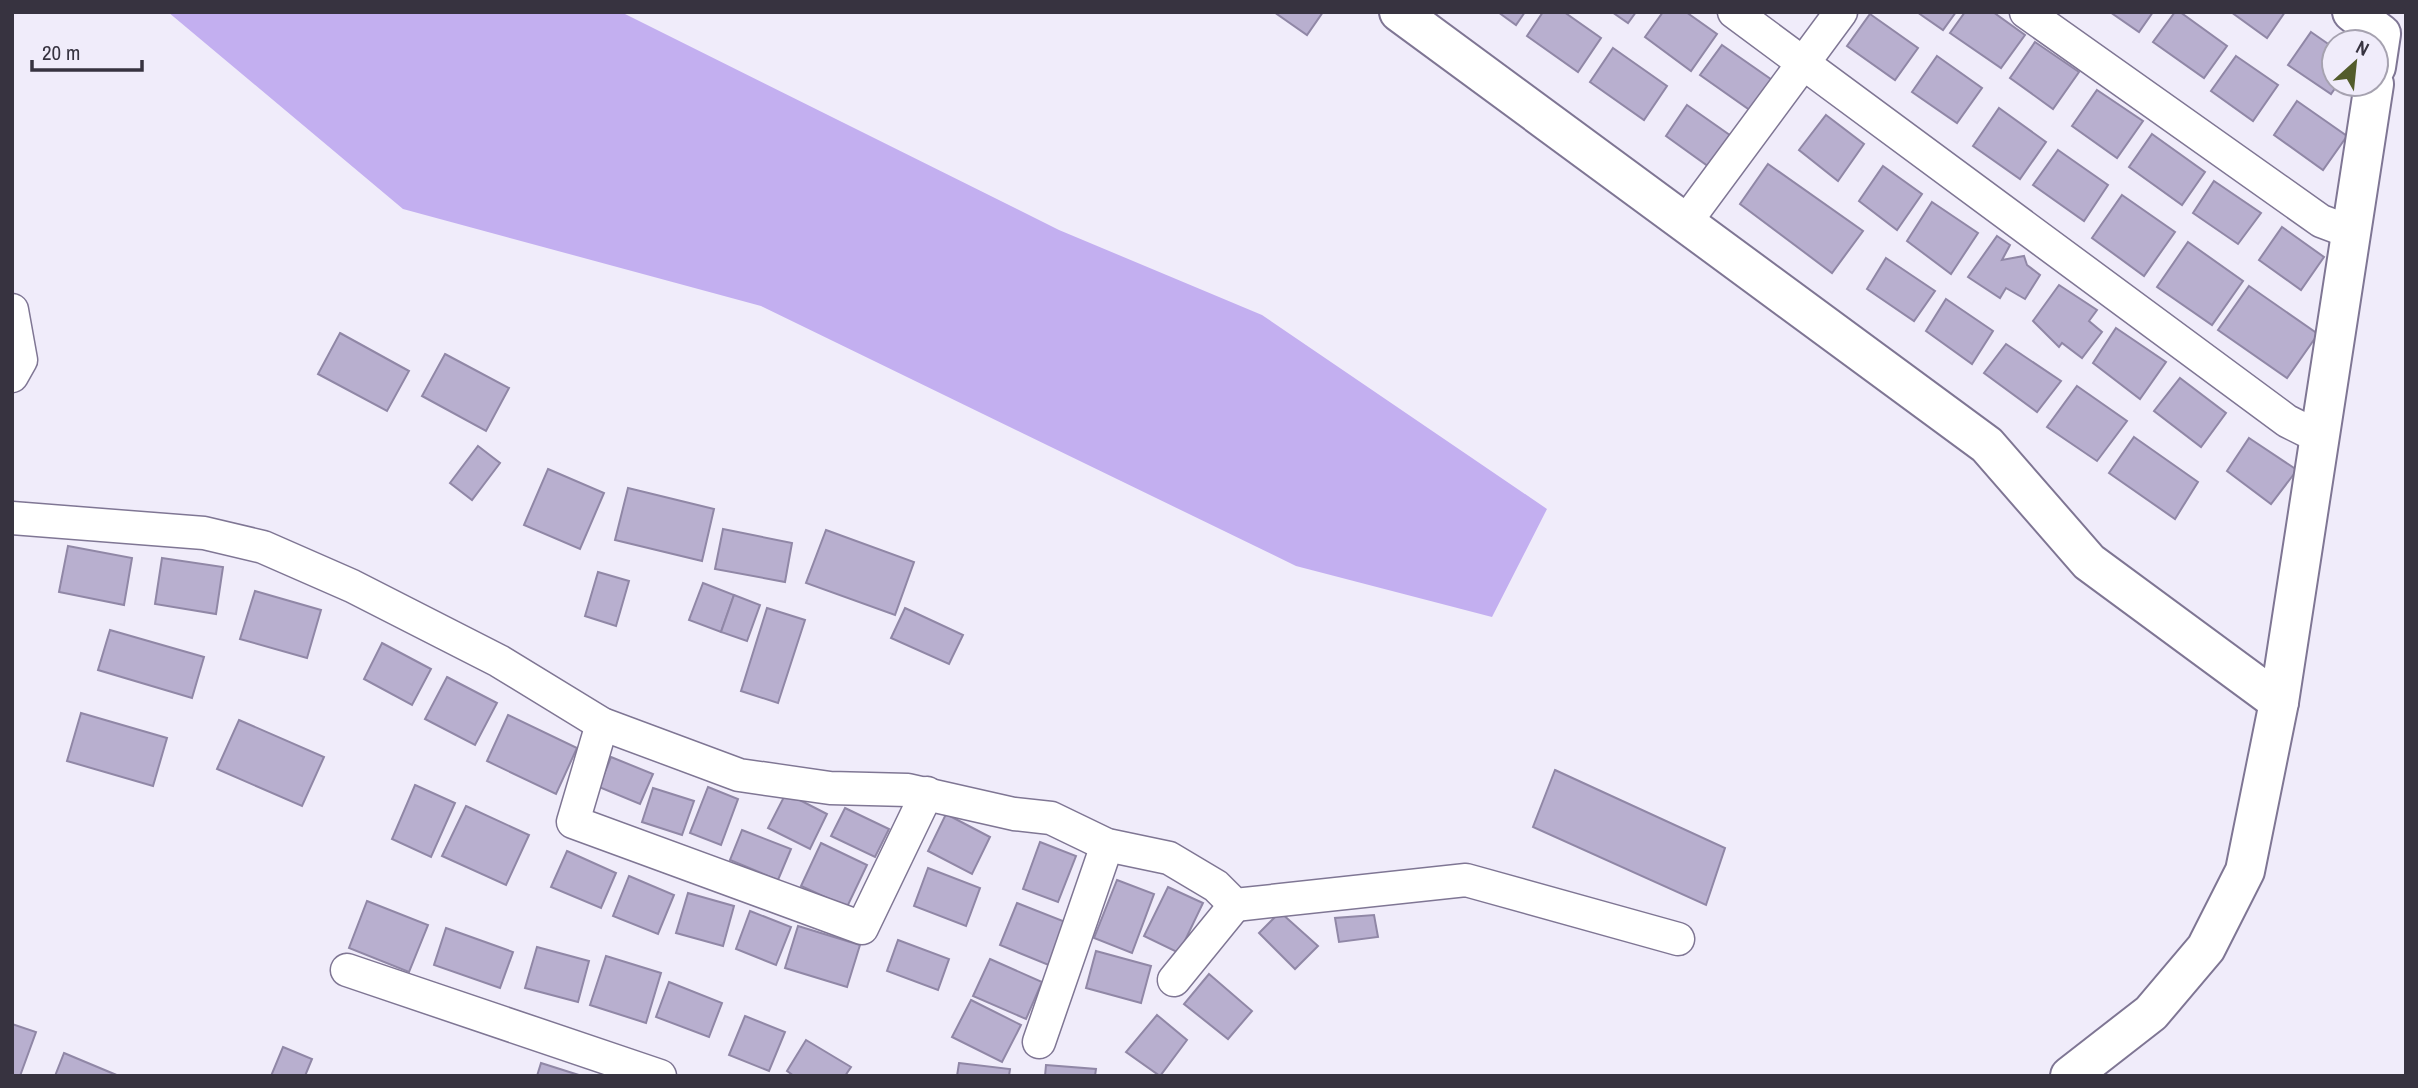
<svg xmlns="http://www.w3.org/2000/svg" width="2418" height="1088" viewBox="0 0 2418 1088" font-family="'Archivo Narrow',sans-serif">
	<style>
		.forest { fill: #c3aff0 }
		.building { fill: #b8afcf; stroke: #9087a6; stroke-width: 2 }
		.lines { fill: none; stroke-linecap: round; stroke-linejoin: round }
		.minor-casing { stroke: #7f7694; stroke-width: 35 }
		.tertiary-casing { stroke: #7f7694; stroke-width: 42 }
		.minor { stroke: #fff; stroke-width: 32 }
		.tertiary { stroke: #fff; stroke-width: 38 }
	</style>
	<rect width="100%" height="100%" fill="#f0ecfa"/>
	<!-- forest -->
	<path class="forest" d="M168,12H621L1059,230L1262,315L1547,509L1492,617L1296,566L761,306L403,209Z"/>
	<!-- building -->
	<g class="building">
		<path d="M1274,12H1323L1307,35Z"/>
		<path d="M1498,12H1525L1516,25Z"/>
		<path d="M1543,12H1564L1601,38L1578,72L1527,36Z"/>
		<path d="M1612,12H1636L1628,23Z"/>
		<path d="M1663,12H1686L1717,34L1691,71L1645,37Z"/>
		<path d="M1917,12H1956L1943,30Z"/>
		<path d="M1965,12H1993L2025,35L2001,68L1950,33Z"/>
		<path d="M2110,12H2153L2139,32Z"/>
		<path d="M2175,12H2180L2227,46L2204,78L2153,42Z"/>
		<path d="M2231,12H2285L2267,38Z"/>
		<path d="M1870,14L1918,48L1895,80L1847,46Z"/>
		<path d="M2311,32L2334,48V84H2338L2331,94L2288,65Z"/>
		<path d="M2035,42L2079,72L2053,109L2010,78Z"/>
		<path d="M1722,45L1775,82L1754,113L1700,75Z"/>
		<path d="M1613,48L1667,86L1644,120L1590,82Z"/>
		<path d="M1937,56L1982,88L1957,123L1912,92Z"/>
		<path d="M2236,56L2278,85L2253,121L2211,91Z"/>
		<path d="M2097,90L2143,121L2117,158L2072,126Z"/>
		<path d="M2297,101L2347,136L2323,170L2274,135Z"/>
		<path d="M1687,105L1734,138L1712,169L1666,136Z"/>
		<path d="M1999,108L2046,142L2020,179L1973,146Z"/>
		<path d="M1826,115L1864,144L1838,181L1799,150Z"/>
		<path d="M2152,134L2205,172L2182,205L2129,167Z"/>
		<path d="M2058,150L2108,185L2084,221L2033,185Z"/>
		<path d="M1768,164L1863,231L1832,273L1740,204Z"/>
		<path d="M1883,166L1922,194L1897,230L1859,201Z"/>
		<path d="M2214,181L2261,213L2238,244L2193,213Z"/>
		<path d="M2122,195L2175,232L2144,276L2092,238Z"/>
		<path d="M1932,202L1978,233L1951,274L1907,241Z"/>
		<path d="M2282,227L2324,257L2301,290L2259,260Z"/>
		<path d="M1997,236L2010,245L2002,260L2024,256L2027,265L2040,275L2025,299L2006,288L2000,298L1968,277Z"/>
		<path d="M2188,242L2243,281L2212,325L2157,287Z"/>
		<path d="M1886,258L1935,291L1914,321L1867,289Z"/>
		<path d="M2059,285L2097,310L2089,321L2102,332L2082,358L2062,343L2059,347L2033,321Z"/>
		<path d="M2249,286L2318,334L2287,378L2218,330Z"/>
		<path d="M1946,299L1993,331L1972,364L1926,331Z"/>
		<path d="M2116,328L2166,362L2140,399L2093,363Z"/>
		<path d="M340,333L409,371L387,411L318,374Z"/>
		<path d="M2006,344L2061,381L2037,412L1984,373Z"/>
		<path d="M445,354L509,388L486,431L422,396Z"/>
		<path d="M2180,378L2226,413L2201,447L2154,411Z"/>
		<path d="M2077,386L2127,421L2097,461L2047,427Z"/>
		<path d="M2134,437L2198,482L2175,519L2109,473Z"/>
		<path d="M2249,438L2297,470L2271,504L2227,471Z"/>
		<path d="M478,446L500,463L472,500L450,483Z"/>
		<path d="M548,469L604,493L580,549L524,525Z"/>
		<path d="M628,488L714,509L702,561L615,540Z"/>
		<path d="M723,529L792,543L785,582L715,569Z"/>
		<path d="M826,530L914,562L895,615L806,583Z"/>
		<path d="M68,546L132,558L124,605L59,592Z"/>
		<path d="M162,558L223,567L216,614L155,604Z"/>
		<path d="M598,572L629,581L616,626L585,616Z"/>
		<path d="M703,583L734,595L721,632L689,620Z"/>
		<path d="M255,591L321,610L307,658L240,639Z"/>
		<path d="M734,595L760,605L747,641L721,632Z"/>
		<path d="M767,608L805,620L778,703L741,691Z"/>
		<path d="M905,608L963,635L949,664L891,638Z"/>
		<path d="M110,630L204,657L192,698L98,670Z"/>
		<path d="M382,643L431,669L412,705L364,679Z"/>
		<path d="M447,677L497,703L475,745L425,719Z"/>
		<path d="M81,713L167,738L153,786L67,761Z"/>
		<path d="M508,715L577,748L556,794L487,761Z"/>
		<path d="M239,720L324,757L302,806L217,769Z"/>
		<path d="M611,757L653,774L640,804L599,787Z"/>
		<path d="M1555,770L1725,848L1706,905L1533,827Z"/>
		<path d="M415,785L455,803L431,857L392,839Z"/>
		<path d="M708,787L738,799L721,845L690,833Z"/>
		<path d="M653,788L694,801L682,835L642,822Z"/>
		<path d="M786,793L827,814L810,849L768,828Z"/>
		<path d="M466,806L529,835L506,885L442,856Z"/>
		<path d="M845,808L889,829L875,857L831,836Z"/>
		<path d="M946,814L990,837L972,874L928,851Z"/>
		<path d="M742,830L791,849L778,880L730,860Z"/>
		<path d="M1040,842L1076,856L1058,902L1023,889Z"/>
		<path d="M821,843L867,865L847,907L801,886Z"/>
		<path d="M567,851L616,873L601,908L551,887Z"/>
		<path d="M928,868L980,888L966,926L914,906Z"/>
		<path d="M629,876L674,895L658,934L613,916Z"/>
		<path d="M1117,880L1154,894L1132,953L1094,938Z"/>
		<path d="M1168,887L1203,903L1179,953L1144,936Z"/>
		<path d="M688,893L734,906L723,946L676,933Z"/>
		<path d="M367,901L428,925L409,972L349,948Z"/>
		<path d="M1017,903L1068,923L1051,966L1000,945Z"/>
		<path d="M750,911L791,927L776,965L736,949Z"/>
		<path d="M1280,912L1318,946L1295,969L1259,933Z"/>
		<path d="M1374,915L1378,937L1339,942L1335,918Z"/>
		<path d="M798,926L860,945L847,987L785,968Z"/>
		<path d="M446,928L513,952L500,988L434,965Z"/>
		<path d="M898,940L949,959L938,990L887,971Z"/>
		<path d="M537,947L589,961L578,1002L525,988Z"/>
		<path d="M1096,951L1151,966L1141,1003L1086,988Z"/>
		<path d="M606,956L661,973L646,1023L590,1005Z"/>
		<path d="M990,959L1042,982L1026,1019L973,996Z"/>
		<path d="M1209,974L1252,1011L1228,1039L1184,1004Z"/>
		<path d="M669,982L722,1003L709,1037L656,1017Z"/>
		<path d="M971,1000L1021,1025L1002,1062L952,1037Z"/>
		<path d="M1157,1015L1187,1040L1160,1076L1126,1052Z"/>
		<path d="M745,1016L785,1032L769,1071L729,1055Z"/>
		<path d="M12,1024L36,1032L20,1076L12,1075Z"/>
		<path d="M806,1040L851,1067L845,1076H794L787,1071Z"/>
		<path d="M283,1047L312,1059L305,1076H271Z"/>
		<path d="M64,1053L119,1076H55Z"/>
		<path d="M541,1063L582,1076H537Z"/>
		<path d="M959,1063L1010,1069L1009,1076H957Z"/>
		<path d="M1046,1065L1096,1069L1095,1076H1045Z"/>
	</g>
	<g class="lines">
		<!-- minor casing -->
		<g class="minor-casing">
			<g id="minor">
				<path d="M1734,12L2287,421L2319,437"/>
				<path d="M2026,12L2321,221L2353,233"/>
				<path d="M1685,223L1841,12"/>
				<path d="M12,310L21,360L12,376"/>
				<path d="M12,518L204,533L263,547L352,586L499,661L602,724L739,775L830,788L908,790L1014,814L1051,818L1107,845L1169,858L1216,886L1235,905L1466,880L1678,939"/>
				<path d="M602,724L573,822L862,928L927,793"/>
				<path d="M347,970L660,1076"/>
				<path d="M1174,980L1235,905"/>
				<path d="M1039,1042L1107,845"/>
			</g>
		</g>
		<!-- tertiary casing -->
		<g class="tertiary-casing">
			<g id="tertiary">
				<path d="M1399,12L1987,445L2089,562L2279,702"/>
				<path d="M2352,12L2381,34L2376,67"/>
				<path d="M2070,1076L2151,1013L2206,948L2245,871L2279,702L2374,84"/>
			</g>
		</g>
		<!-- minor -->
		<use href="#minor" class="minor"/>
		<!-- tertiary -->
		<use href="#tertiary" class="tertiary"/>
	</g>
	<!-- border -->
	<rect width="2418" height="1088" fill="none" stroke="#373340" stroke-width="28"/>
	<!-- north arrow -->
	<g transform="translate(2355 63) rotate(27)"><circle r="33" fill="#f0ecfa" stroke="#a6a2b0" stroke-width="2"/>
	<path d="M0-5L12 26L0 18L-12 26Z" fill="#535c2b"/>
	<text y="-10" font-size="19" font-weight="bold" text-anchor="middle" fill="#373340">N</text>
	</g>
	<!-- scale -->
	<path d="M32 60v10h110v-10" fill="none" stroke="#373340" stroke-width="3.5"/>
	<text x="42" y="60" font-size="21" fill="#373340" stroke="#f0ecfa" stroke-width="5" paint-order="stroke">20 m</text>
</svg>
